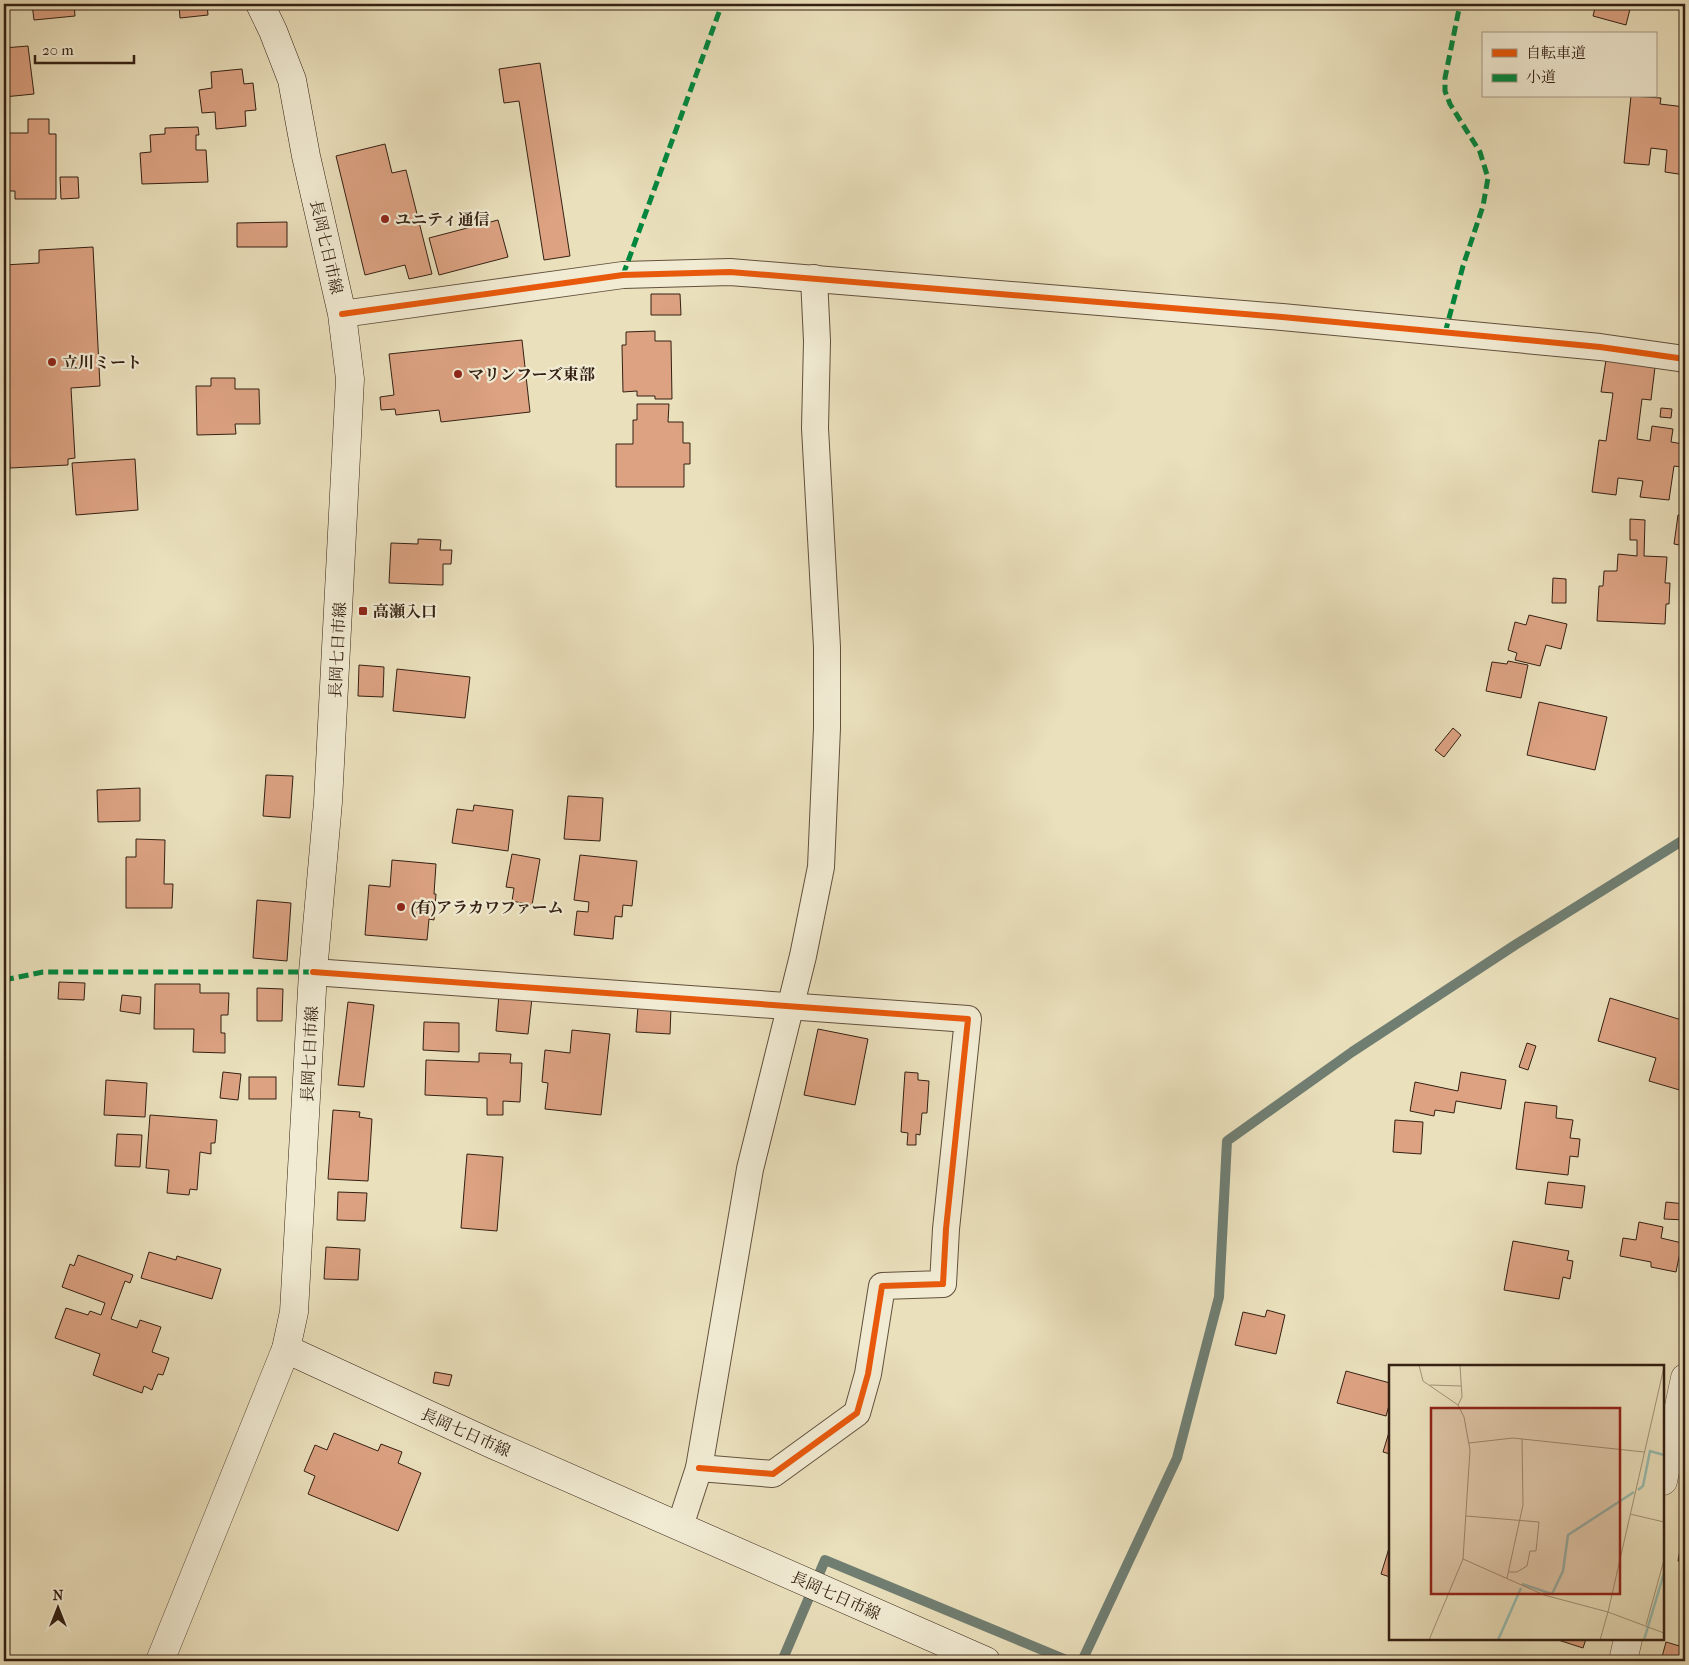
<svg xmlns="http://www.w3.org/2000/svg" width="1689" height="1665" viewBox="0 0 1689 1665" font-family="'IM FELL French Canon','Noto Serif JP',serif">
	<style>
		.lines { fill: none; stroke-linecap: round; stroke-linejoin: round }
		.stream { stroke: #707e72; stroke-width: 10 }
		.building { fill: #dca282; stroke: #342013 }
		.minor-casing { stroke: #62503d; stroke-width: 28 }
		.tertiary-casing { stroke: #62503d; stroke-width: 29 }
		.secondary-casing { stroke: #342013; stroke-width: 29 }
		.minor { stroke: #f1ebd3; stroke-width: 26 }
		.tertiary { stroke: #f1ebd3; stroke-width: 28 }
		.secondary { stroke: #f1ebd3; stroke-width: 28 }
		.quiet { stroke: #00873e; stroke-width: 5; stroke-dasharray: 10 5; stroke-linecap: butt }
		.cycleway-casing { stroke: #f1ebd3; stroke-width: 9 }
		.cycleway { stroke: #e8590c; stroke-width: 6 }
		.poi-dot { fill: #8f2418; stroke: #f1ebd3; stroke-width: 2 }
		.labels { text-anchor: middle; stroke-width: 4.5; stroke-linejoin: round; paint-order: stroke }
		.poi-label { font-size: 16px; font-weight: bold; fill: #342013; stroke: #f1ebd3; text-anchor: start }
		.street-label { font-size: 16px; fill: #342013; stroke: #f1ebd3 }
		.inset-river { fill: none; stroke: #98bdb1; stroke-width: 2.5 }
		.inset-road { fill: none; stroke: #a19378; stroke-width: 1 }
		.view { fill: #8f2418; fill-opacity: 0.15; stroke: #8f2418; stroke-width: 2.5 }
		.inset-edge { fill: none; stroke: #342013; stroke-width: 2.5 }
	</style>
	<rect width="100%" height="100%" fill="#eae0bc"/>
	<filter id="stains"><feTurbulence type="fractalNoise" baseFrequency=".004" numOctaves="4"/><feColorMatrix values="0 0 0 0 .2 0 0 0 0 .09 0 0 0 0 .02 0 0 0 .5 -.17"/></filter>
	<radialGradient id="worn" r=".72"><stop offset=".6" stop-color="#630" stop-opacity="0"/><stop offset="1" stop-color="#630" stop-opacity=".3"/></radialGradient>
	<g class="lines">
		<!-- stream -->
		<g class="stream">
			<path d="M782,1661L825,1560L1069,1661"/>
			<path d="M1082,1661L1177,1458L1219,1297L1227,1141L1352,1052L1515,945L1685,839"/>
		</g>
	</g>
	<!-- building -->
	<g class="building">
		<path d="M32,4H74L75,16L34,20Z"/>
		<path d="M179,4H207L208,15L180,18Z"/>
		<path d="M1596,4H1608L1630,9L1626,25L1593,16Z"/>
		<path d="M28,46L34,94L4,97V48Z"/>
		<path d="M540,63L570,256L544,260L519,101L504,103L499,69Z"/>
		<path d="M242,69L244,84L253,83L256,110L245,111L246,126L216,129L215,112L202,113L199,90L212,88L211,72Z"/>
		<path d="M1631,96L1661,98L1660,104L1685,107V175L1665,172L1667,150L1651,148L1649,165L1624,163Z"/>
		<path d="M28,119H49V134H56V199H15V191H4V133H28Z"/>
		<path d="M198,127L199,135H196V150H206L208,182L142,184L140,153L151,152L150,135L165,134V128Z"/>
		<path d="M385,144L392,173L406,170L432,274L409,279L405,265L365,275L336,156Z"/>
		<path d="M60,177H78L79,198L61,199Z"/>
		<path d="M498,220L508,257L439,275L429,238Z"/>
		<path d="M287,222V247H237V223Z"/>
		<path d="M93,247L100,386L71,388L75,458L68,459V465L10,468L4,338V265L39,263V250Z"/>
		<path d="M651,294H680L681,315H651Z"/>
		<path d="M655,331V341H671L672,399H655V396H637V391L623,392L622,345H626V332Z"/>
		<path d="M522,340L530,412L441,422L439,410L396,415L395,409L381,410L380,397L394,395L389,354Z"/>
		<path d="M1606,360L1655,367L1651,400L1642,399L1637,439L1650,441L1652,426L1673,429L1671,442L1683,444L1681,467L1674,466L1669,500L1640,497L1643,481L1618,478L1616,495L1592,492L1599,440L1606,441L1613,393L1601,392Z"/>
		<path d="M211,378H235V389H259L260,424H235L236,434L197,435L196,386H211Z"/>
		<path d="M637,404H669L668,422H683V443H690V464H684V487H616V444H633V420H637Z"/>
		<path d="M1661,408L1672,409L1671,418L1660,417Z"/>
		<path d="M135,459L138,510L76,515L72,463Z"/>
		<path d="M1678,515L1685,516V546L1674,544Z"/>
		<path d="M1630,519L1645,520L1644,556L1667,557L1665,583H1670L1669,604H1666L1665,624L1597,621L1599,586H1603L1604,571H1617L1618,554L1637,556V540H1630Z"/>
		<path d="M418,539L441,540L440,550H452L451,564H443V585L389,583L391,543L418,544Z"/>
		<path d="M1553,578L1566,579V603H1552Z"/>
		<path d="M1529,615L1567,624L1561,649L1546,645L1540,666L1515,660L1517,653L1508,650L1515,622L1526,625Z"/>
		<path d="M1508,661L1528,665L1521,698L1486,691L1492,662L1507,664Z"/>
		<path d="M359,665L384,667L383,697L358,696Z"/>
		<path d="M397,669L470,677L465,718L393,711Z"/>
		<path d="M1539,702L1607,717L1595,770L1527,755Z"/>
		<path d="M1453,728L1461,735L1444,757L1435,750Z"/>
		<path d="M266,775L293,776L290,818L263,816Z"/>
		<path d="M140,788V821L98,822L97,790Z"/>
		<path d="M568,796L603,798L600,841L564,839Z"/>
		<path d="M474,805L513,810L508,851L452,843L457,809L473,811Z"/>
		<path d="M136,839L165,840L164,884H173L172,908H126V857H136Z"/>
		<path d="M512,854L540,859L532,905L512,901L514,888L506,887Z"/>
		<path d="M580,855L637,861L632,906L623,905L622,917L615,916L613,939L574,935L577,911L588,912L589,902L574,900Z"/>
		<path d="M392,860L436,864L434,894H436L434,920L429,919L427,940L365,935L369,885L390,887Z"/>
		<path d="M257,900L291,903L287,961L253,958Z"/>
		<path d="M59,982L85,983L84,1000L58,999Z"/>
		<path d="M155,984H200V993H229L228,1015H221V1033H225V1053L193,1052L194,1029H154Z"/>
		<path d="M257,988L283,989L282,1021H257Z"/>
		<path d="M499,994L532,998L528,1034L496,1031Z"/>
		<path d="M122,995L141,997L140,1014L120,1011Z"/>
		<path d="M1610,998L1685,1021V1082L1683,1091L1649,1081L1656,1058L1598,1041Z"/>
		<path d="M348,1002L374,1005L364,1087L338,1085Z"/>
		<path d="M638,1006L671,1008L670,1034L636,1032Z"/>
		<path d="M424,1022L459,1023V1052L423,1050Z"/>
		<path d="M818,1029L868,1039L855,1105L804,1095Z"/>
		<path d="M572,1030L610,1034L601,1115L545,1109L548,1083L542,1082L545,1050L570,1053Z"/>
		<path d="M1527,1043L1536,1046L1528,1070L1519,1067Z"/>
		<path d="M479,1053L511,1054L510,1063H522L520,1102L503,1101V1115H487V1098L425,1095L426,1060L479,1062Z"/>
		<path d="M223,1072L241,1074L238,1100L220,1098Z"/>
		<path d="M905,1072L918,1073V1080L929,1081L927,1113H922L920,1135L916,1134V1145H907L908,1133L901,1132Z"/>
		<path d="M1461,1072L1506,1080L1501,1109L1456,1101L1454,1113L1435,1110L1434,1116L1410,1111L1415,1082L1458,1091Z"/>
		<rect x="249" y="1077" width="27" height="22"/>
		<path d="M106,1080L147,1083L145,1117L104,1115Z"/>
		<path d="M1525,1102L1557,1106L1556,1118L1573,1120L1570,1138L1580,1139L1578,1157L1570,1156L1568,1175L1516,1169Z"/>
		<path d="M333,1110L360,1112L359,1117L372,1119L368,1181L328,1179Z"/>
		<path d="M150,1115L217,1120L215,1143H211V1154L200,1152L197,1190L190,1189L189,1195L167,1193L169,1170L146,1168Z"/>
		<path d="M1395,1120L1423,1122L1421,1154L1393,1152Z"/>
		<path d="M117,1134L142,1135L140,1167L115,1166Z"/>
		<path d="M467,1154L503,1157L497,1231L461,1228Z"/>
		<path d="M1548,1182L1585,1186L1582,1208L1545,1204Z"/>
		<path d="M338,1192L367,1193L365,1221L337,1220Z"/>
		<path d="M1666,1202L1685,1204V1220L1664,1219Z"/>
		<path d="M1639,1222L1663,1227L1661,1238L1682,1243L1676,1272L1651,1267V1262L1620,1256L1623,1238L1636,1240Z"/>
		<path d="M1513,1241L1569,1251L1567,1260L1573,1261L1570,1279L1563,1277L1559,1299L1504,1290Z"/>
		<path d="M326,1247L360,1249L358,1280L324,1279Z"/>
		<path d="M149,1252L176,1260L177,1256L221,1269L212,1299L141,1278Z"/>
		<path d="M78,1255L133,1275L130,1283L125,1281L111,1319L137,1328L140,1320L161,1327L152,1352L169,1358L163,1375L158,1374L152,1390L144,1386L142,1393L93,1375L100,1354L55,1338L66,1308L88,1315L90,1311L101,1315L105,1303L62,1287L70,1264L74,1266Z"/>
		<path d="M1267,1310L1285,1315L1276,1354L1235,1345L1243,1312L1265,1317Z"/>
		<path d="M1346,1371L1390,1383V1402L1386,1416L1337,1403Z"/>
		<path d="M435,1372L452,1375L449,1386L433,1383Z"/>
		<path d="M1390,1429V1454L1383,1452Z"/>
		<path d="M334,1433L378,1451L381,1444L402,1452L398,1463L421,1473L398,1531L308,1494L315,1476L304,1471L315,1445L327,1450Z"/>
		<path d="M1685,1522V1562L1678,1561Z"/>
		<path d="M1390,1545V1577L1381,1574Z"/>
		<path d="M1685,1638V1661H1661L1666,1642L1683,1647Z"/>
		<path d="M1555,1639H1586L1583,1648Z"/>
	</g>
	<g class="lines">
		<!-- minor casing -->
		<g class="minor-casing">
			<g id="minor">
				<path d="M342,314L623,275L730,272L1282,317L1600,347L1685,359"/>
				<path d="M313,972L968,1019L946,1229L943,1284L882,1286L868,1374L857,1413L773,1474L699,1468"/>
				<path d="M680,1526L699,1468L750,1169L803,956L821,867L827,728V647L815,428L817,341L814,278"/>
			</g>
		</g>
		<!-- tertiary casing -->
		<g class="tertiary-casing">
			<g id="tertiary">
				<path d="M1663,1481L1685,1378"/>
				<path d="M160,1661L286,1349"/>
				<path d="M1623,1661L1628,1639"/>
			</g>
		</g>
		<!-- secondary casing -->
		<g class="secondary-casing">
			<path id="secondary" d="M260,4L273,31L292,80L306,156L342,314L350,379L328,802L313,972L294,1312L286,1349L494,1445L986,1661"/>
		</g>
		<!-- minor -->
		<use href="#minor" class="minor"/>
		<!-- tertiary -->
		<use href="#tertiary" class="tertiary"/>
		<!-- secondary -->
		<use href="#secondary" class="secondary"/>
		<!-- quiet -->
		<g class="quiet">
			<path d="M623,275L722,4"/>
			<path d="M1445,333L1463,266L1483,206L1488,178L1480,152L1450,104L1445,91V78L1460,4"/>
			<path d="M4,980L43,972H313"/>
		</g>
		<!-- cycleway casing -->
		<g class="cycleway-casing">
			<g id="cycleway">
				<path d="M342,314L623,275L730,272L1282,317L1600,347L1685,359"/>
				<path d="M313,972L968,1019L946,1229L943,1284L882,1286L868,1374L857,1413L773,1474L699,1468"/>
			</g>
		</g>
		<!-- cycleway -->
		<use href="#cycleway" class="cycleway"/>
	</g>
	<!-- markers -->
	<g class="poi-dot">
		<circle cx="385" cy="219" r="5"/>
		<circle cx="52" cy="362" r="5"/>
		<circle cx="458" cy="374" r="5"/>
		<rect x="358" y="606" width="10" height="10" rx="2.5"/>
		<circle cx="401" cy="907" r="5"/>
	</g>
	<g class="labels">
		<!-- poi labels -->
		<g class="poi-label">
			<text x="395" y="225">ユニティ通信</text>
			<text x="62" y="368">立川ミート</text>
			<text x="468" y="380">マリンフーズ東部</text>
			<text x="373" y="617">高瀬入口</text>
			<text x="411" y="913">(有)アラカワファーム</text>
		</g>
		<!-- street labels -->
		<g class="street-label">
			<text transform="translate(327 247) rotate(77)" y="6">長岡七日市線</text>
			<text transform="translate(337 650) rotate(-87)" y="6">長岡七日市線</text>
			<text transform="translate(309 1054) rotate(-87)" y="6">長岡七日市線</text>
			<text transform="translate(466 1432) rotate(24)" y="6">長岡七日市線</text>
			<text transform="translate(836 1595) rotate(24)" y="6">長岡七日市線</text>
		</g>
	</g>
	<!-- overview -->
	<g transform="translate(1389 1365)">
		<rect width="275" height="275" fill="#eae0bc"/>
		<path class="inset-river" d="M249,125L254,121L261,86L275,90M133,219L163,229L174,206L179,170L245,127M109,275L132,223M255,275L275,208"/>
		<path class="inset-road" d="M30,0L34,16L69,40L75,52L81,85L74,194L155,230L219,247L211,275M275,2L219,247L275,268M41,20L72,21M69,40L73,32L71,0M80,78L124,73L255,87M241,149L275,157M77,151L150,157L147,186H141L138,201L128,207H120M118,213L134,140L133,74M257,260L275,195M40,275L74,194"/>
		<path class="view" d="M42,43H231V229H42Z"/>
		<rect width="275" height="275" class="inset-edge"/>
	</g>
	<!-- margin -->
	<rect width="1689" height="1665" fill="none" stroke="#eae0bc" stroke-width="20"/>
	<rect x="5" y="5" width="1679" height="1655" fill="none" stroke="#342013" stroke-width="2.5"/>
	<rect x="10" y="10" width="1669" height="1645" fill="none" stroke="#342013"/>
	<!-- legend -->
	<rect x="1482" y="32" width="175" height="65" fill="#f1ebd3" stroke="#a59a86"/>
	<rect x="1492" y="49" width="25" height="8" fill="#e8590c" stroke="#a59a86"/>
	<text x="1526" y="58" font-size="15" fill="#342013">自転車道</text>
	<rect x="1492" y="74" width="25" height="8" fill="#00873e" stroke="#a59a86"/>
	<text x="1526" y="82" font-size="15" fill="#342013">小道</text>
	<!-- north arrow -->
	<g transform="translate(58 1608)" stroke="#f1ebd3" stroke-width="4" paint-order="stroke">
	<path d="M0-4L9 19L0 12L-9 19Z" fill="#342013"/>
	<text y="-8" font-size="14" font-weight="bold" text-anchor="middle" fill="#342013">N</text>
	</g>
	<!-- scale -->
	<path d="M35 55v8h99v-8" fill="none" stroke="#342013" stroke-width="2.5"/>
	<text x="42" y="55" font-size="15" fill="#342013" stroke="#f1ebd3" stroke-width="4" paint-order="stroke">20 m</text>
	<rect width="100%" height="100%" filter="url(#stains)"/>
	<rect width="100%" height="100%" fill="url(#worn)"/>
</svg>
